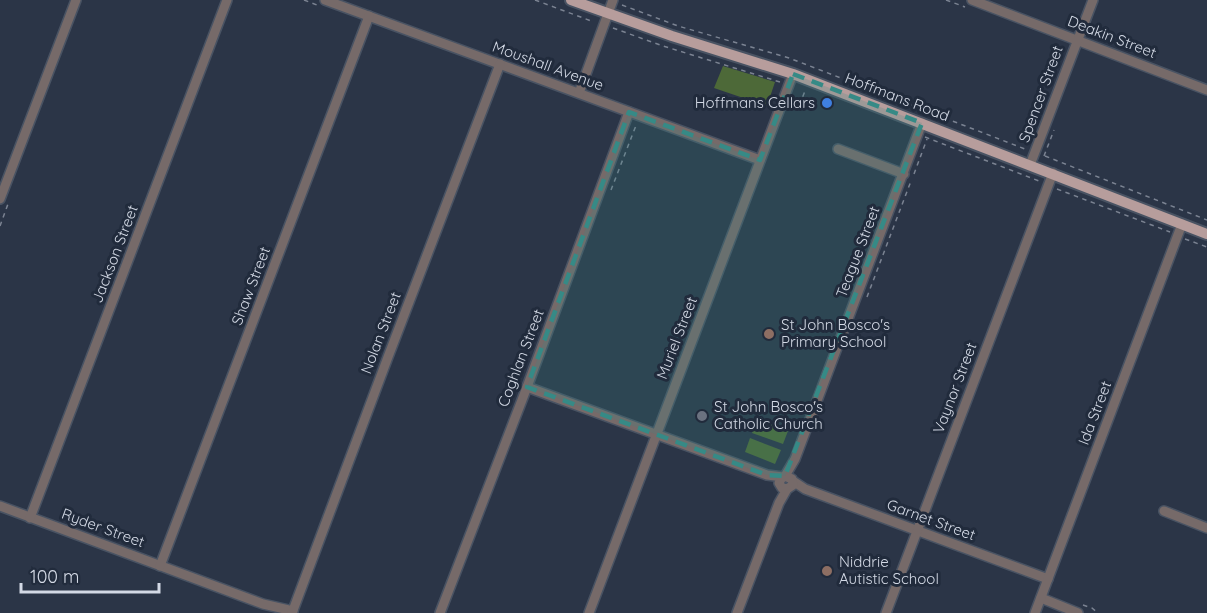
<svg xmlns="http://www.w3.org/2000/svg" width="1207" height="613" viewBox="0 0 1207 613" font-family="Quicksand,sans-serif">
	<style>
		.green { fill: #4d6938 }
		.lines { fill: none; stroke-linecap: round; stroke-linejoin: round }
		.minor-casing { stroke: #495363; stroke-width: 12 }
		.major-casing { stroke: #495363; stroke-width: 14 }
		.path { stroke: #7b8392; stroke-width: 1.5; stroke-dasharray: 4.5 4.5; stroke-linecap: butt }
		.minor { stroke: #766a69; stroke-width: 9 }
		.major { stroke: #b79d9c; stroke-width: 10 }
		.marked { fill: #368a86; fill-opacity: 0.2; stroke: #368a86; stroke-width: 4.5; stroke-dasharray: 12 8; stroke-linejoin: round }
		.shop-dot { fill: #3f7fe0; stroke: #212b3c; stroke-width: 2 }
		.education-dot { fill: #8d6e63; stroke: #212b3c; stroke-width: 2 }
		.worship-dot { fill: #6b7280; stroke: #212b3c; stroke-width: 2 }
		.labels { text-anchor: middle; stroke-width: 6; stroke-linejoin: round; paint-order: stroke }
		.street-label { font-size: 15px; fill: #d3d9e5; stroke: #212b3c }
		.poi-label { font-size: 15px; fill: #d3d9e5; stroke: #212b3c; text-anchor: start }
	</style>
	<rect width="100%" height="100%" fill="#2b3547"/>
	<!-- green -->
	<g class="green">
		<path d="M723,66L775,82L767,106L714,88Z"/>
		<path d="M757,419L788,431L783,444L752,433Z"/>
		<path d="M750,438L781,450L775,464L745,452Z"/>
	</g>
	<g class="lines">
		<!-- minor casing -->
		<g class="minor-casing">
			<g id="minor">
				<path d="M325,0L760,160"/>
				<path d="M972,0L1207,90"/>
				<path d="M579,93L613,0"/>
				<path d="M838,149L904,174"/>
				<path d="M1030,165L1093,0"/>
				<path d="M0,199L76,0"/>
				<path d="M527,387L767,475L783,477"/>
				<path d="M785,476L795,459L922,123"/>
				<path d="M793,481L805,489L1048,579"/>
				<path d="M0,506L263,604L293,611"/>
				<path d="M1164,511L1207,528"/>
				<path d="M30,518L227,0"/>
				<path d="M160,566L369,16"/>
				<path d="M1041,598L1078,613"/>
				<path d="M292,613L388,357L500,64"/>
				<path d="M440,613L527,387L629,112"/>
				<path d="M589,613L793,74"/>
				<path d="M737,613L779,503L787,489L793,485L792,479L785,476L781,479L779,483L782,488L787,489"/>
				<path d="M886,613L1053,173"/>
				<path d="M1035,613L1182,224"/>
			</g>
		</g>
		<!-- major casing -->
		<g class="major-casing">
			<path id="major" d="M571,0L672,36L793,74L1207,234"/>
		</g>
		<!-- path -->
		<g class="path">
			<path d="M304,0L317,5"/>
			<path d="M535,0L594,22"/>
			<path d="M946,0L965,7"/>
			<path d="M622,5L678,26L789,58L1025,149"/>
			<path d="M613,28L663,46L780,82"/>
			<path d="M791,106H799L805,91"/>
			<path d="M925,137L1039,181"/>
			<path d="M1044,156L1054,130"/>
			<path d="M1045,156L1207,220"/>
			<path d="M914,174L927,139"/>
			<path d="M1057,189L1170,232"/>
			<path d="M611,190L635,128L637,125"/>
			<path d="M0,226L8,204"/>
			<path d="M1185,239L1207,247"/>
			<path d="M867,297L911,181"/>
			<path d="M1083,605L1092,608L1098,613"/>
		</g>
		<!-- minor -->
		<use href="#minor" class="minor"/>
		<!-- major -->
		<use href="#major" class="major"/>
	</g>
	<!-- marked area -->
	<path class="marked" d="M793,74L922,123L785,476L767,475L527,387L629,112L760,160Z"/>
	<!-- markers -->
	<circle class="shop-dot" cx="827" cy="103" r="6"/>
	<g class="education-dot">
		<circle cx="769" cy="334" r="6"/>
		<circle cx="827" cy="571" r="6"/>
	</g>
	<circle class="worship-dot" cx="702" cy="416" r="6"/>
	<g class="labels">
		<!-- street labels -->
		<g class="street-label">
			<text transform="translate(1112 37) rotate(21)" y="5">Deakin Street</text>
			<text transform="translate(548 66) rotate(20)" y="5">Moushall Avenue</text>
			<text transform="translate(1041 94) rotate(-70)" y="5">Spencer Street</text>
			<text transform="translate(897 97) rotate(21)" y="5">Hoffmans Road</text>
			<text transform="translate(858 252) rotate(-69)" y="5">Teague Street</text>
			<text transform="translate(115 254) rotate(-69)" y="5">Jackson Street</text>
			<text transform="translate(251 286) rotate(-69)" y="5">Shaw Street</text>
			<text transform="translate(381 333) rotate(-69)" y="5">Nolan Street</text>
			<text transform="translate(677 338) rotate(-69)" y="5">Muriel Street</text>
			<text transform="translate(521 358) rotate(-69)" y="5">Coghlan Street</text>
			<text transform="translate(955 388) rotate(-69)" y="5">Vaynor Street</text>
			<text transform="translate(1095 413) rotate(-69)" y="5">Ida Street</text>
			<text transform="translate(931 520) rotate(20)" y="5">Garnet Street</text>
			<text transform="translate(103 528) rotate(20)" y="5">Ryder Street</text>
		</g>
		<!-- poi labels -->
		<g class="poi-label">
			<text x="815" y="108" text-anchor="end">Hoffmans Cellars</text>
			<text x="781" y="330">St John Bosco's<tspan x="781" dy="17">Primary School</tspan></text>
			<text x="714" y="412">St John Bosco's<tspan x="714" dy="17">Catholic Church</tspan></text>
			<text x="839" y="567">Niddrie<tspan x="839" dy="17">Autistic School</tspan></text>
		</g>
	</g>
	<!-- scale -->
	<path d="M21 583v9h138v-9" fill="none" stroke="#d3d9e5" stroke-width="3"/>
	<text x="30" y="583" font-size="18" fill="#d3d9e5" stroke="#212b3c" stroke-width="4.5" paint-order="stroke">100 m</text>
</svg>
